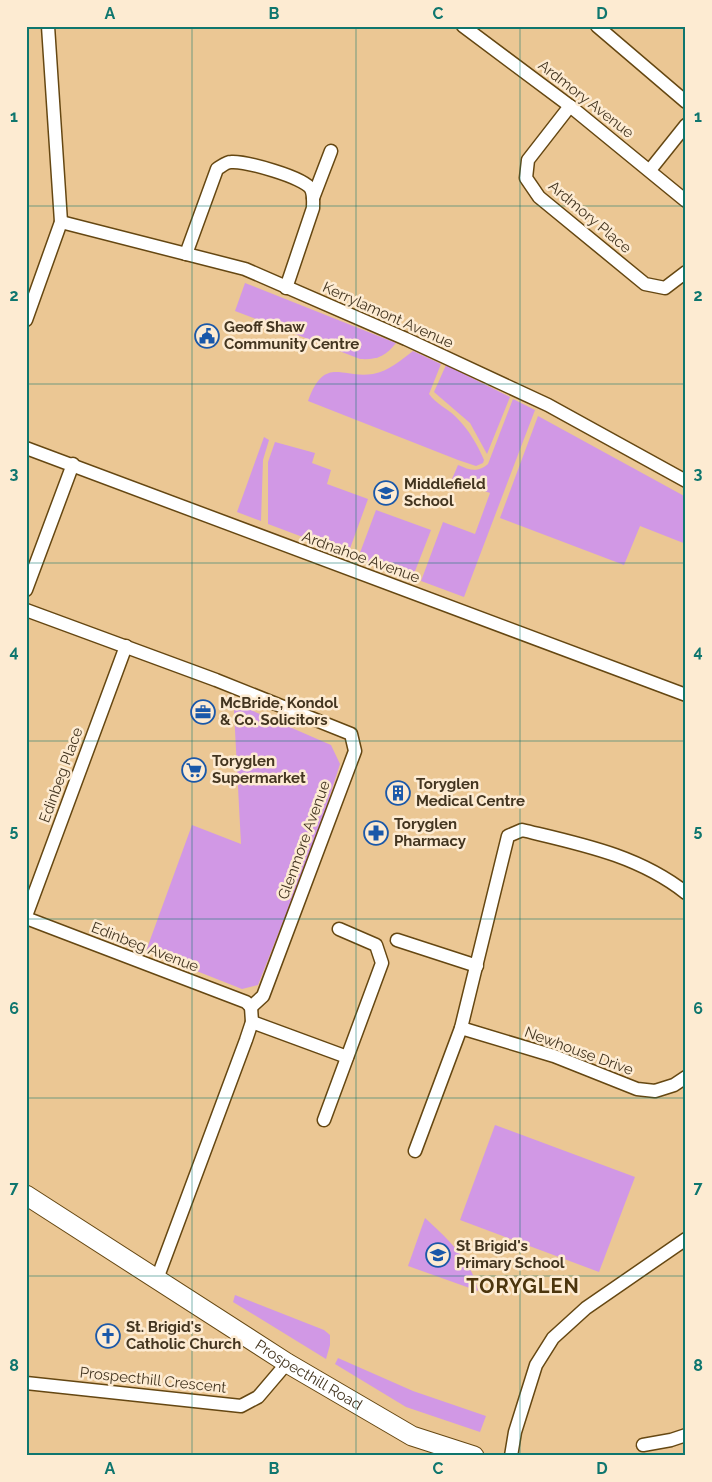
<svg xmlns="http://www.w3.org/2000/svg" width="712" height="1482" viewBox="0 0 712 1482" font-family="Raleway,sans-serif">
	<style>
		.green { fill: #d198e5 }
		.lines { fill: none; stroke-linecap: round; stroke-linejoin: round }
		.street-casing { stroke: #654712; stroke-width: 15 }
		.secondary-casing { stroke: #654712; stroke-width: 21 }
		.street { stroke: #fff; stroke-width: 12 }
		.secondary { stroke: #fff; stroke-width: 19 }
		.grid { fill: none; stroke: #0f766e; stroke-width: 1; stroke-opacity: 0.55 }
		.labels { text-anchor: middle; stroke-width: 5; stroke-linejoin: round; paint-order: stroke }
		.street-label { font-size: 15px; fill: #433520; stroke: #fdebd2 }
		.poi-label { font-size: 15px; font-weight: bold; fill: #433520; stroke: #fdebd2; text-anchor: start }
		.district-label { font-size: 20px; font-weight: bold; letter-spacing: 1px; fill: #4c350d; stroke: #fdebd2 }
		.neatline { fill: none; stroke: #0f766e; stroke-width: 2 }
		.grid-label { font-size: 16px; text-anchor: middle; font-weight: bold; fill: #0f766e }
	</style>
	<rect width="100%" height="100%" fill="#ebc794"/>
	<!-- green -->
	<g class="green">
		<path d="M245,283L396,343C386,356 377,360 360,359L235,311Z"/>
		<path d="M413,351L441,364L429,394C436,404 447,408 456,417C469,430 477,444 484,460L483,463L476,466L458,460L308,401C325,355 341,379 373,374C389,371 401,360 413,351Z"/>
		<path d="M446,365L510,397L487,454L470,423L434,392Z"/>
		<path d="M513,399L535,410L464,597L421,581L443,522L475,534L490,493L452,479L458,465C470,470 477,473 488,464Z"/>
		<path d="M538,416L686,497V544L640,526L624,565L500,518Z"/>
		<path d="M264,437L269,440L263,460L261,521L237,512Z"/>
		<path d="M275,442L315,453L312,463L331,470L327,484L368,499L348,554L268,524V462Z"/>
		<path d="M376,510L431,530L412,579L358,558Z"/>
		<path d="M237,704L331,745L340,764L318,833L258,985L242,989L146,951L192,825L241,844L234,711Z"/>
		<path d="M495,1125L635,1177L599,1272L460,1220Z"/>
		<path d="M425,1218C446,1237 473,1262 478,1291L408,1266Z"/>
		<path d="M235,1295L324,1330L330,1335V1345L326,1359L233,1302Z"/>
		<path d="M338,1358L413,1391L486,1416L480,1432L406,1407L335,1364Z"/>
	</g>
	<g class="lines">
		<!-- street casing -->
		<g class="street-casing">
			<g id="street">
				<path d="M463,26L570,106L686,201"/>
				<path d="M597,26L686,102"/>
				<path d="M570,106L528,160L526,178L539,197L645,284L665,288L686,272"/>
				<path d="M650,170L686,125"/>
				<path d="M313,198L331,151"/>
				<path d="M61,222L245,269L406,339L548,405L686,481"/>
				<path d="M186,254L217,169C222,166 226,162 231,162C245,161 304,177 311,189C314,195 313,202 313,208L286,288"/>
				<path d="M26,320L61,222L48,26"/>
				<path d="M26,448L686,695"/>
				<path d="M26,590L73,464"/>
				<path d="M26,610L216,680L351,734L355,751L263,996L251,1007"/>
				<path d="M26,916L126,646"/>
				<path d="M26,918L246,1002L251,1007"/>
				<path d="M397,940L477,966"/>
				<path d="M252,1022L347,1057"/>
				<path d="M461,1028L554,1056L637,1089L655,1091L674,1085L686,1077"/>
				<path d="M324,1120L382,963L376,945L339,929"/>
				<path d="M415,1151L461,1028L508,836L522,830C580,844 638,855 686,893"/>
				<path d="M157,1279L246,1040L252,1022L251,1007"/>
				<path d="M26,1383L241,1406L258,1397L287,1363"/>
				<path d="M643,1445L671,1440L686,1435"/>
				<path d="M511,1456L515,1432L536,1365L553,1338L586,1308L686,1239"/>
			</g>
		</g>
		<!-- secondary casing -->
		<g class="secondary-casing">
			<g id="secondary">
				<path id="s1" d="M26,1195L287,1363L412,1436L474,1456"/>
			</g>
		</g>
		<!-- street -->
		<use href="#street" class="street"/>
		<!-- secondary -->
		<use href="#secondary" class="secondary"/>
	</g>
	<!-- grid -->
	<path class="grid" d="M192,26V1456M356,26V1456M520,26V1456M26,206H686M26,384H686M26,563H686M26,741H686M26,919H686M26,1098H686M26,1276H686"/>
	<!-- icons -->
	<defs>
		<g id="civic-ring" transform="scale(1.25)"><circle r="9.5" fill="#fdebd2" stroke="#1a58a9" stroke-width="1.5"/><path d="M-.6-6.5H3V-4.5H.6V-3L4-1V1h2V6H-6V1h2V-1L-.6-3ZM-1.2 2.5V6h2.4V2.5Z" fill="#1a58a9"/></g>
		<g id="school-ring" transform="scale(1.25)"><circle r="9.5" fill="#fdebd2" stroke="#1a58a9" stroke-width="1.5"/><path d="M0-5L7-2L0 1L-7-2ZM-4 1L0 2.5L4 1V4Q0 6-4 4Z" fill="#1a58a9"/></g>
		<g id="office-ring" transform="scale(1.25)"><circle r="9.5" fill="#fdebd2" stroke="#1a58a9" stroke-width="1.5"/><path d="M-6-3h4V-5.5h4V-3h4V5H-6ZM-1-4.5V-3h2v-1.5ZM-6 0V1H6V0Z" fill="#1a58a9"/></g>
		<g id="supermarket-ring" transform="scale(1.25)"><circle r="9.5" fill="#fdebd2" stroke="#1a58a9" stroke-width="1.5"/><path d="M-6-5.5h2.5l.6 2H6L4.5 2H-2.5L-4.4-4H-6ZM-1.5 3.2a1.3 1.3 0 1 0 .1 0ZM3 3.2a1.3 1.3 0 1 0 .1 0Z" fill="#1a58a9"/></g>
		<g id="building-ring" transform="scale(1.25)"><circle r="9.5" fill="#fdebd2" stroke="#1a58a9" stroke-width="1.5"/><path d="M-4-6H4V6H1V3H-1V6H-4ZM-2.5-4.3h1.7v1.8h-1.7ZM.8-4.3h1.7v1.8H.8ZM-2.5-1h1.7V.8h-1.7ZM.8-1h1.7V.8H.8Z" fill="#1a58a9"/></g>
		<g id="pharmacy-ring" transform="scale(1.25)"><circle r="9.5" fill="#fdebd2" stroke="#1a58a9" stroke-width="1.5"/><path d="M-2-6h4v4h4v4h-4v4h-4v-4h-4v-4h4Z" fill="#1a58a9"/></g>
		<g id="church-ring" transform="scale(1.25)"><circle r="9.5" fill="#fdebd2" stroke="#1a58a9" stroke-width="1.5"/><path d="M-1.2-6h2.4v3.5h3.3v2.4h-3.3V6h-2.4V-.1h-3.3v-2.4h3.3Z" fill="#1a58a9"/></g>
	</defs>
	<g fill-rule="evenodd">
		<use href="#civic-ring" x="207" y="336"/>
		<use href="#school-ring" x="386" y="493"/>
		<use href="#office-ring" x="203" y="712"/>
		<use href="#supermarket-ring" x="194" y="770"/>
		<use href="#building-ring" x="398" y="793"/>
		<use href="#pharmacy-ring" x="376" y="833"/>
		<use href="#school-ring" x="438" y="1255"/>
		<use href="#church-ring" x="108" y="1336"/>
	</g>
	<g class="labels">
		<!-- street labels -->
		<g class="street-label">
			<text transform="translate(586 99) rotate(38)" y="5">Ardmory Avenue</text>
			<text transform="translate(590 217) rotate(40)" y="5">Ardmory Place</text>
			<text transform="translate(388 315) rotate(24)" y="5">Kerrylamont Avenue</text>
			<text transform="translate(361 557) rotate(20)" y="5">Ardnahoe Avenue</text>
			<text transform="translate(61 775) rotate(-70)" y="5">Edinbeg Place</text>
			<text transform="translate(304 840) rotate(-70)" y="5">Glenmore Avenue</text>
			<text transform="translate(145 947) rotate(21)" y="5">Edinbeg Avenue</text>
			<text transform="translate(579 1051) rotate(20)" y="5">Newhouse Drive</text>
			<text dy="5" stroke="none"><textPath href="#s1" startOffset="335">Prospecthill Road</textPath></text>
			<text transform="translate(153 1380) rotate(6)" y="5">Prospecthill Crescent</text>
		</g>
		<!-- poi labels -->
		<g class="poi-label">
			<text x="224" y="332">Geoff Shaw<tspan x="224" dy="17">Community Centre</tspan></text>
			<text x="404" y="489">Middlefield<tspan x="404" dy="17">School</tspan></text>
			<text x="220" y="708">McBride, Kondol<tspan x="220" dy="17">&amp; Co. Solicitors</tspan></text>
			<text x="212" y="766">Toryglen<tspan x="212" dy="17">Supermarket</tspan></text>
			<text x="416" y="789">Toryglen<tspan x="416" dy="17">Medical Centre</tspan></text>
			<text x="394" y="829">Toryglen<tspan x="394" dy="17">Pharmacy</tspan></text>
			<text x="456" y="1251">St Brigid's<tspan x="456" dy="17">Primary School</tspan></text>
			<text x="126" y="1332">St. Brigid's<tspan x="126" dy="17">Catholic Church</tspan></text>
		</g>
		<!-- district labels -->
		<g class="district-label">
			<text x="523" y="1293">TORYGLEN</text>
		</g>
	</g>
	<!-- border -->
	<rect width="712" height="1482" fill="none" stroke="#fdebd2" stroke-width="55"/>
	<rect x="28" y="28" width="656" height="1426" class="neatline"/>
	<g class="grid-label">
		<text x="110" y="19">A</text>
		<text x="274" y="19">B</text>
		<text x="438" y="19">C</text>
		<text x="602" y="19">D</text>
		<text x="14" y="122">1</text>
		<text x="698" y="122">1</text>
		<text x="14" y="301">2</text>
		<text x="698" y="301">2</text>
		<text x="14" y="479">3</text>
		<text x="698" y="479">3</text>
		<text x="14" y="657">4</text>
		<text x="698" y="657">4</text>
		<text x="14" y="836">5</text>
		<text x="698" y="836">5</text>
		<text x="14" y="1014">6</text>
		<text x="698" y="1014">6</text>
		<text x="14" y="1193">7</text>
		<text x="698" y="1193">7</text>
		<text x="14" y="1371">8</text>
		<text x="698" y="1371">8</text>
		<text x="110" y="1474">A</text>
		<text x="274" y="1474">B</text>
		<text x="438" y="1474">C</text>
		<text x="602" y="1474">D</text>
	</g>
</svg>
